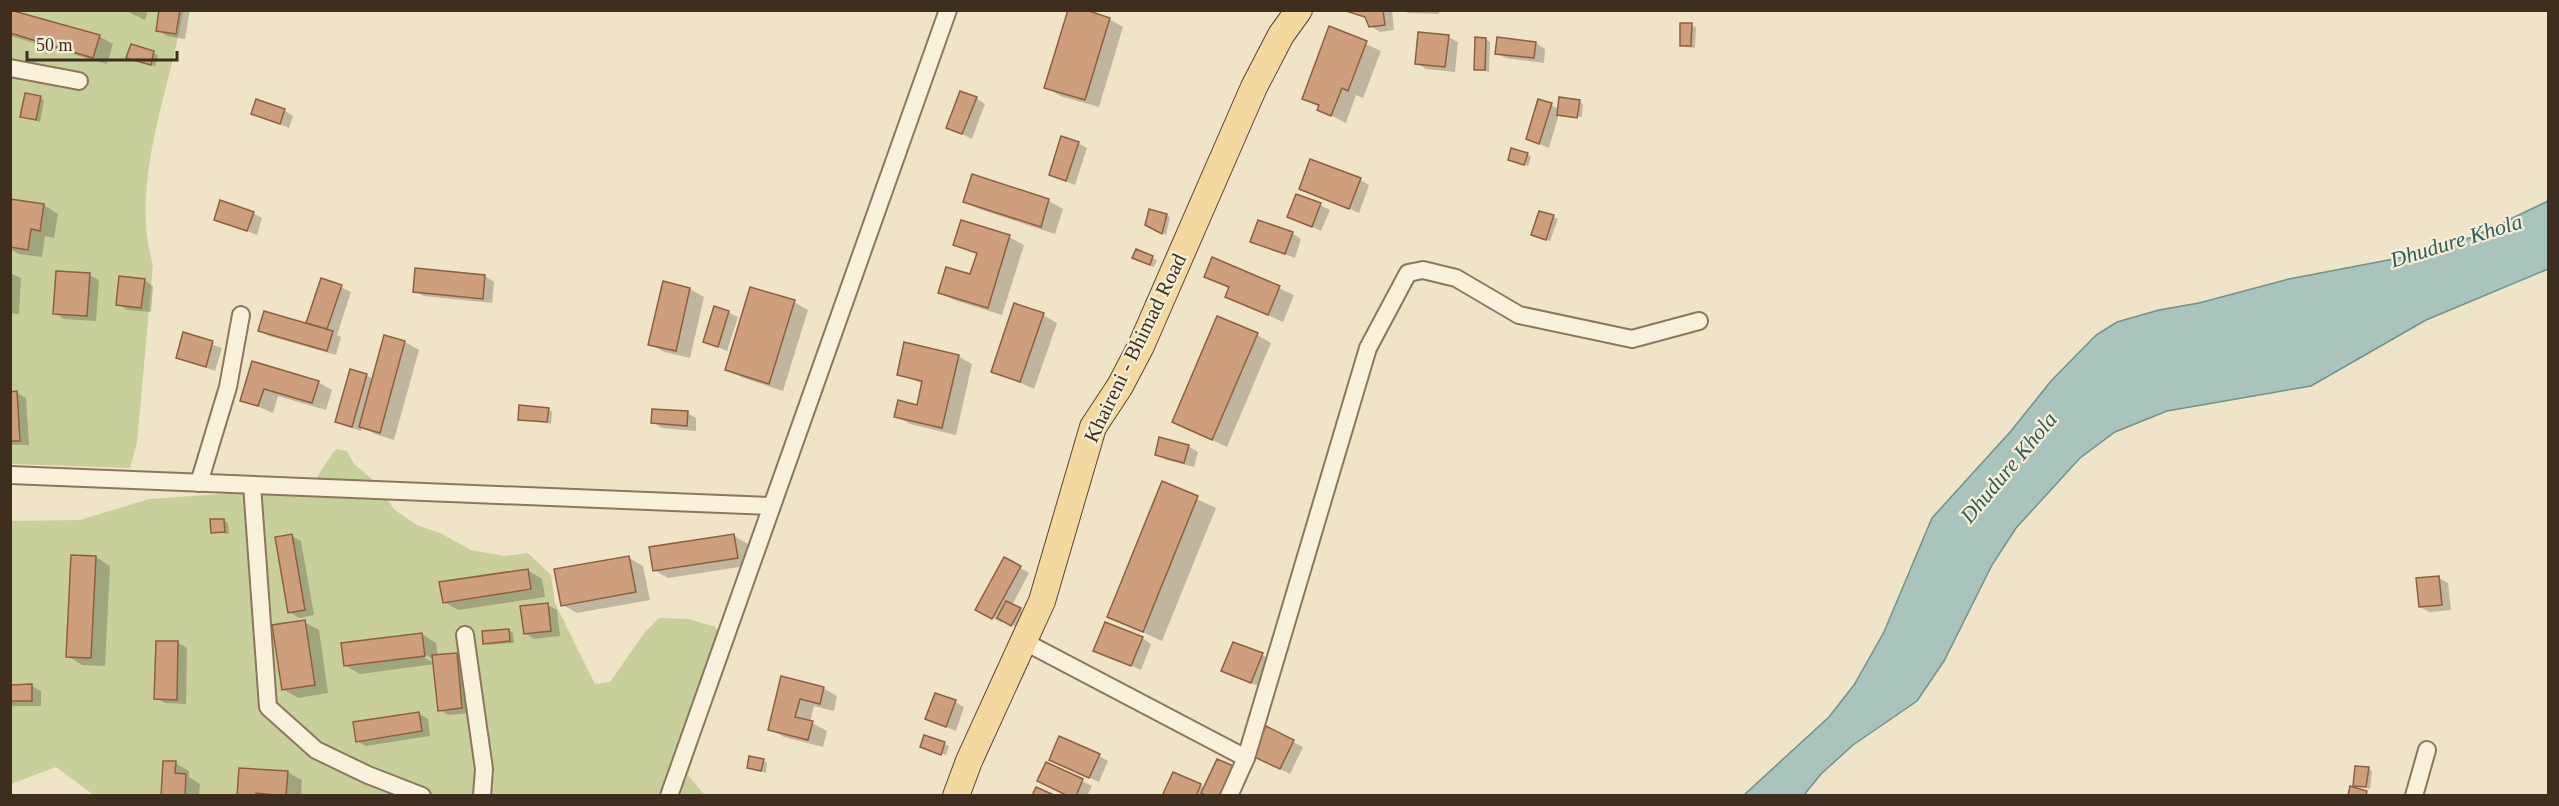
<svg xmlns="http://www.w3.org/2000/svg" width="2559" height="806" viewBox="0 0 2559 806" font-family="'Times New Roman',serif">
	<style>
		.green { fill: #c9cf9b }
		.water { fill: #a9c4bc; stroke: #6f938a; stroke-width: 1.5 }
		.shadow { fill: #0003; fill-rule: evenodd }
		.building { fill: #cf9f7d; stroke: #8d5f41; stroke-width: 1.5 }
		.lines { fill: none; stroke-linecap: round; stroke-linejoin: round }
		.street-casing { stroke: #8d765c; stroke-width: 20 }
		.primary-casing { stroke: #5b4430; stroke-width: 28 }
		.street { stroke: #faf1dc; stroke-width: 16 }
		.primary { stroke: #f3d9a0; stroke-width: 26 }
		.labels { text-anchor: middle; stroke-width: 4.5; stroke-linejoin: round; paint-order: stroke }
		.street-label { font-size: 21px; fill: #3d2e20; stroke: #f7eed8 }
		.water-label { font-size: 22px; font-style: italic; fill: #2f5d5a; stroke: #f7eed8 }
	</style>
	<rect width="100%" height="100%" fill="#f0e4c8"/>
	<!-- green -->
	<g class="green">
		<path d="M11,11H183C170,92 129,183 153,265L137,443L130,468L11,464Z"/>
		<path d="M336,449L347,451L354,464L374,481L395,510L417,525L440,533L471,550L505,556L528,553L551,575L555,603L595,684L610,682L645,632L659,618L688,619L716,627L725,656L688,775L703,793L710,795L95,796L56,767L11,784V521L80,520L149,499L262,491L278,495H303C319,479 322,466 336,449Z"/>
	</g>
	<!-- water -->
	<path class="water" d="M2548,201V269L2426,320L2311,386L2167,411L2115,432L2080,458L2016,528L1992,565L1944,661L1917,701L1853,745L1821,774L1804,795H1744L1829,717L1854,685L1884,632L1932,518L2011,431L2051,381L2096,335L2117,322L2159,310L2199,303L2289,279L2404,257L2473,237Z"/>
	<!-- shadow -->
	<g class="shadow">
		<path d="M10,10L99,36L113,44L107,64L10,36Z"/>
		<path d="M124,10H148L145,20Z"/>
		<path d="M161,10H190L185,39L167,36L157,30Z"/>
		<path d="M1348,10H1392L1394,30L1380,32L1370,26L1367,19Z"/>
		<path d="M1403,10H1439V14L1408,13Z"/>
		<path d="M1109,19L1123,27L1099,107L1060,96L1046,87Z"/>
		<path d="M1691,25L1696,27L1695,48L1686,47L1682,45Z"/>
		<path d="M1330,28L1381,51L1363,98L1356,95L1346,123L1318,109L1319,107L1303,98Z"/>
		<path d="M1448,37L1458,42L1455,72L1426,69L1417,63Z"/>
		<path d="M1485,39L1490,42L1489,72L1476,69Z"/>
		<path d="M1498,39L1536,43L1545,49L1544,63L1506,58L1496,53Z"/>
		<path d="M132,46L158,55L155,66L128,57Z"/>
		<path d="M40,98L44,100L40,122L22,116Z"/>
		<path d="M976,98L985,104L972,139L948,127Z"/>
		<path d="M1579,102L1583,104L1582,117L1559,114L1549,148L1528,139L1551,105L1559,109Z"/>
		<path d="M284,110L293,116L289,128L253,113Z"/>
		<path d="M1078,143L1087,148L1075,185L1050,175Z"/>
		<path d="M1527,154L1531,157L1528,166L1509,160Z"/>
		<path d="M973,176L1049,201L1063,209L1055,234L979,209L965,201Z"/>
		<path d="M1360,180L1369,185L1359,213L1301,188Z"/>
		<path d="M10,200L44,205L58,214L54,238L45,236L42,257L19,254L10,249Z"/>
		<path d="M1320,205L1330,210L1321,231L1289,216Z"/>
		<path d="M1540,212L1558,219L1550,241L1537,237Z"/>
		<path d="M253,213L262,218L257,235L215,219Z"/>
		<path d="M1166,215L1170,217L1166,235L1147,224Z"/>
		<path d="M1292,233L1301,239L1295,258L1252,241Z"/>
		<path d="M1009,237L1024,245L1002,315L954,300L939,292L971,276L978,255L955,245Z"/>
		<path d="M1136,251L1157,260L1154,267L1138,260Z"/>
		<path d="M1213,259L1294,295L1283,322L1227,297L1230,289L1206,276Z"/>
		<path d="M10,273L21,278L19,314L10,313Z"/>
		<path d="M89,275L99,280L96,321L64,319L55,313Z"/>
		<path d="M485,276L494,282L492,303L424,296L414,291Z"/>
		<path d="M322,279L351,292L337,335L341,337L336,355L269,336L260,331L307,324Z"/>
		<path d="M144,280L153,286L151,312L127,310L118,304Z"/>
		<path d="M690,289L704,297L690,358L664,352L650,344Z"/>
		<path d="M794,302L808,310L783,391L741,377L726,369Z"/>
		<path d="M728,312L738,317L727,351L705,341Z"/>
		<path d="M1043,315L1057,323L1034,389L993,371Z"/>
		<path d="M184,334L222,348L215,371L177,357Z"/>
		<path d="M1257,335L1271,343L1227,447L1174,422Z"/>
		<path d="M405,342L419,350L394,440L375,434L362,427L361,431L346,426L337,421L366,375L373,379Z"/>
		<path d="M958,356L972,364L956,435L910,424L896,416L918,407L923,384L899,374Z"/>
		<path d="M253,362L318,382L332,390L326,410L278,396L273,413L242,400Z"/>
		<path d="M10,393H17L26,398L29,445H10Z"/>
		<path d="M548,409L552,412L551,424L520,419Z"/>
		<path d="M687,413L696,418V431L662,428L653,422Z"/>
		<path d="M1188,446L1198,452L1194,467L1166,460L1157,455Z"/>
		<path d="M1162,483L1216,508L1162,641L1108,616Z"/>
		<path d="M224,520L228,523L229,534L213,532Z"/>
		<path d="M292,536L301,541L314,615L299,618L289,612Z"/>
		<path d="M734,536L748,544L752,565L668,578L654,570Z"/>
		<path d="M96,557L110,566L105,666L82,665L68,656Z"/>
		<path d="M629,558L643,566L650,600L577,613L563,605Z"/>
		<path d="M1005,559L1029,573L1012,605L1024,612L1016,627L1003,620L1002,623L977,609Z"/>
		<path d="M527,570L542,579L545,597L458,610L444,602Z"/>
		<path d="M2439,578L2448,583L2451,610L2430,612L2420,607Z"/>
		<path d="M548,605L557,610L560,636L534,639L525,633Z"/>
		<path d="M304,622L319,630L328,693L298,698L283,689Z"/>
		<path d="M509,630L513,633L514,643L489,645L485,643Z"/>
		<path d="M422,634L436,643L438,656L456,655L466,660L471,713L449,715L439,710L435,664L360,674L346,666ZM419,651L434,660V663L418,654Z"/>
		<path d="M1142,638L1151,644L1141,670L1095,650Z"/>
		<path d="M178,643L187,648L186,704L165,703L156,698Z"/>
		<path d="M1262,655L1271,660L1261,687L1232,675Z"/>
		<path d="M782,678L823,688L837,696L834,711L814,706L810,722L827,731L823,747L784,737L770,729Z"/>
		<path d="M10,686H32L41,691V706H10Z"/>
		<path d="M955,702L964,707L956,731L927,719Z"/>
		<path d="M418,713L428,719L430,736L366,746L357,741Z"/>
		<path d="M1267,728L1303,747L1290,774L1263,760Z"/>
		<path d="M925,737L949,746L946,755L924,747Z"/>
		<path d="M1099,756L1108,761L1099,782L1060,764Z"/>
		<path d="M763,760L767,763L766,773L748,767Z"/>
		<path d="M175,763L189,771V777L200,784L199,796H162Z"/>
		<path d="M1047,764L1092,786L1087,796H1069Z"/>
		<path d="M2368,769L2372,771L2370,789L2354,785Z"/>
		<path d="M287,772L302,780L301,796H239Z"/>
		<path d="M1200,785L1205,788L1207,796H1164Z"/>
	</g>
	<!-- building -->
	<g class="building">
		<path d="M10,10L100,35L93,58L10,33Z"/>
		<path d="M159,10H180L176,34L156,31Z"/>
		<path d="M1068,10H1086L1110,18L1085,100L1044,88Z"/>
		<path d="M1383,10L1385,25L1369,27L1365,17L1346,11Z"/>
		<path d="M1680,23H1692L1691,46H1680Z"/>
		<path d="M1329,26L1367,41L1348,91L1342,88L1331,116L1317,110L1319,105L1302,99Z"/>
		<path d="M1418,32L1449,35L1445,67L1415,64Z"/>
		<path d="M1475,37L1486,38L1485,70H1474Z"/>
		<path d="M1497,37L1536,42L1534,58L1495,54Z"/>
		<path d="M131,44L154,51L151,65L126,58Z"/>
		<path d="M960,91L977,97L962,134L946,128Z"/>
		<path d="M25,93L41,96L36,120L20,117Z"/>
		<path d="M1559,97L1580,100L1577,118L1557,115Z"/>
		<path d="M256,99L285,109L280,124L251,114Z"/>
		<path d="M1538,99L1552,103L1539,144L1526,139Z"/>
		<path d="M1061,136L1079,142L1066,181L1049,175Z"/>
		<path d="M1511,148L1528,153L1524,165L1508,160Z"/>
		<path d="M1310,159L1361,178L1349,209L1299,189Z"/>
		<path d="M972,174L1049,199L1041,227L963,202Z"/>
		<path d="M1296,194L1321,203L1312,227L1287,217Z"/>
		<path d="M10,199L44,204L40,231L31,229L28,250L10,247Z"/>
		<path d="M220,200L254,212L247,231L214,220Z"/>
		<path d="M1149,209L1167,214L1162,234L1145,225Z"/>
		<path d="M1539,211L1554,215L1546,240L1531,235Z"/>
		<path d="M961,220L1010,235L988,308L938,293L946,267L970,274L977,253L953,245Z"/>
		<path d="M1258,220L1293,232L1285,254L1250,242Z"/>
		<path d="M1136,249L1153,256L1150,265L1132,258Z"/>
		<path d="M1212,257L1280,286L1268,315L1225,297L1229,287L1204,277Z"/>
		<path d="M415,268L485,275L483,299L413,292Z"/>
		<path d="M56,271L90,273L87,316L53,314Z"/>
		<path d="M119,276L145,279L141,308L116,305Z"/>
		<path d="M321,278L342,285L327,329L306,323Z"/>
		<path d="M663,281L690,288L676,351L648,345Z"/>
		<path d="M750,287L795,300L769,384L725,370Z"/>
		<path d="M1014,303L1044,313L1020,382L991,372Z"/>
		<path d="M714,306L729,311L718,347L703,342Z"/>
		<path d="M264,311L333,331L327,351L258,331Z"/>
		<path d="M1217,316L1258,333L1212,440L1172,422Z"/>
		<path d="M183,332L213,341L206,367L176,358Z"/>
		<path d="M384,335L405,341L380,433L359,427Z"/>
		<path d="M904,342L959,355L942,428L894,417L898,400L917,405L922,381L897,375Z"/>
		<path d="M252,361L319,381L312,403L264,389L258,406L240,401Z"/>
		<path d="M350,369L367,374L352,427L335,422Z"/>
		<path d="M17,391L20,441H10V392Z"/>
		<path d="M519,405L549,408L547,422L518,420Z"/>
		<path d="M652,409L688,411L687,426L651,423Z"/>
		<path d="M1159,437L1189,445L1184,463L1155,455Z"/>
		<path d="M1162,481L1198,496L1143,632L1107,617Z"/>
		<path d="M210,519H224L225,532L211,533Z"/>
		<path d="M292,534L305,610L288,613L275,537Z"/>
		<path d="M734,534L738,558L653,571L649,547Z"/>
		<path d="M71,555L96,556L91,658L66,657Z"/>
		<path d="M629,556L636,592L561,606L554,569Z"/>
		<path d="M1004,557L1021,566L992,619L975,610Z"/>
		<path d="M528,569L531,589L443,603L439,582Z"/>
		<path d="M2439,576L2442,605L2419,607L2416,578Z"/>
		<path d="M1006,601L1021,608L1011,626L997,618Z"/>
		<path d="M548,603L551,631L524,634L520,606Z"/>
		<path d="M305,620L315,685L282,690L272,625Z"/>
		<path d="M1105,622L1143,637L1131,666L1093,651Z"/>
		<path d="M509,629L510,641L483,644L482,631Z"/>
		<path d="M422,633L425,656L344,666L341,643Z"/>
		<path d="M156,641H178L177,700L154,699Z"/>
		<path d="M1233,642L1263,653L1251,683L1221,671Z"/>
		<path d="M457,653L462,708L438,711L432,655Z"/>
		<path d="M781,676L824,687L820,704L800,699L795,717L813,721L808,740L768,730Z"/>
		<path d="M32,684V701H10V685Z"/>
		<path d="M935,693L956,700L946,727L925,719Z"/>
		<path d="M419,712L422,731L356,742L353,722Z"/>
		<path d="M1266,726L1294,740L1280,769L1252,756Z"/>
		<path d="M924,735L945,742L941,755L920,747Z"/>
		<path d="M1059,736L1100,754L1089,778L1049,760Z"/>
		<path d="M749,756L764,759L761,771L747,768Z"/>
		<path d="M1217,759L1236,767L1223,796H1207L1201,793Z"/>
		<path d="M163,761H176L175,773L186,774L185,796H161Z"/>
		<path d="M1046,762L1083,779L1076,796H1068L1037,781Z"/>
		<path d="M2355,766L2369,767L2366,787L2353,786Z"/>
		<path d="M239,768L288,771L286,796L256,793V796H237Z"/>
		<path d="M1173,772L1201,784L1196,796H1162Z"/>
		<path d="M2350,786L2367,791L2366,796H2348Z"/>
		<path d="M1036,787L1056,796H1032Z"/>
	</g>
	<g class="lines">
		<!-- street casing -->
		<g class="street-casing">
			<g id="street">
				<path d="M10,68L79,81"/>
				<path d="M10,475L770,506"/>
				<path d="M199,483L228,387L241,315"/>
				<path d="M252,485L268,707L316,750L368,775L422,796"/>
				<path d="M465,635L484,769L482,796"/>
				<path d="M1025,642L1246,758L1229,796"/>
				<path d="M1246,758L1368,348L1408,273L1423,270L1456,278L1519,315L1632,339L1699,321"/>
				<path d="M669,796L948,10"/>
				<path d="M2414,796L2427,750"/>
			</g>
		</g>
		<!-- primary casing -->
		<g class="primary-casing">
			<path id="primary" d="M956,796L969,761L1042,601L1093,427L1120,386L1141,346L1254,87L1281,35L1299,10"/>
		</g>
		<!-- street -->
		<use href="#street" class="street"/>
		<!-- primary -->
		<use href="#primary" class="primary"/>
	</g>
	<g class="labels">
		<!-- street labels -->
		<g class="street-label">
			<text transform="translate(1135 348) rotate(-64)" y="7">Khaireni - Bhimad Road</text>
		</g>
		<!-- water labels -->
		<g class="water-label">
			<text transform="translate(2456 240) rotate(-17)" y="8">Dhudure Khola</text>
			<text transform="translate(2008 467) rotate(-50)" y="8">Dhudure Khola</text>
		</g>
	</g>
	<!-- border -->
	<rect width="2559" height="806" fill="none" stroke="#3d2e20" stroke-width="24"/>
	<!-- scale -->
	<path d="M27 51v9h150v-9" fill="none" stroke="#3d2e20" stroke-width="3"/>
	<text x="36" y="51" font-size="18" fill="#3d2e20" stroke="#f7eed8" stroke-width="4.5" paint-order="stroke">50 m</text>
</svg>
